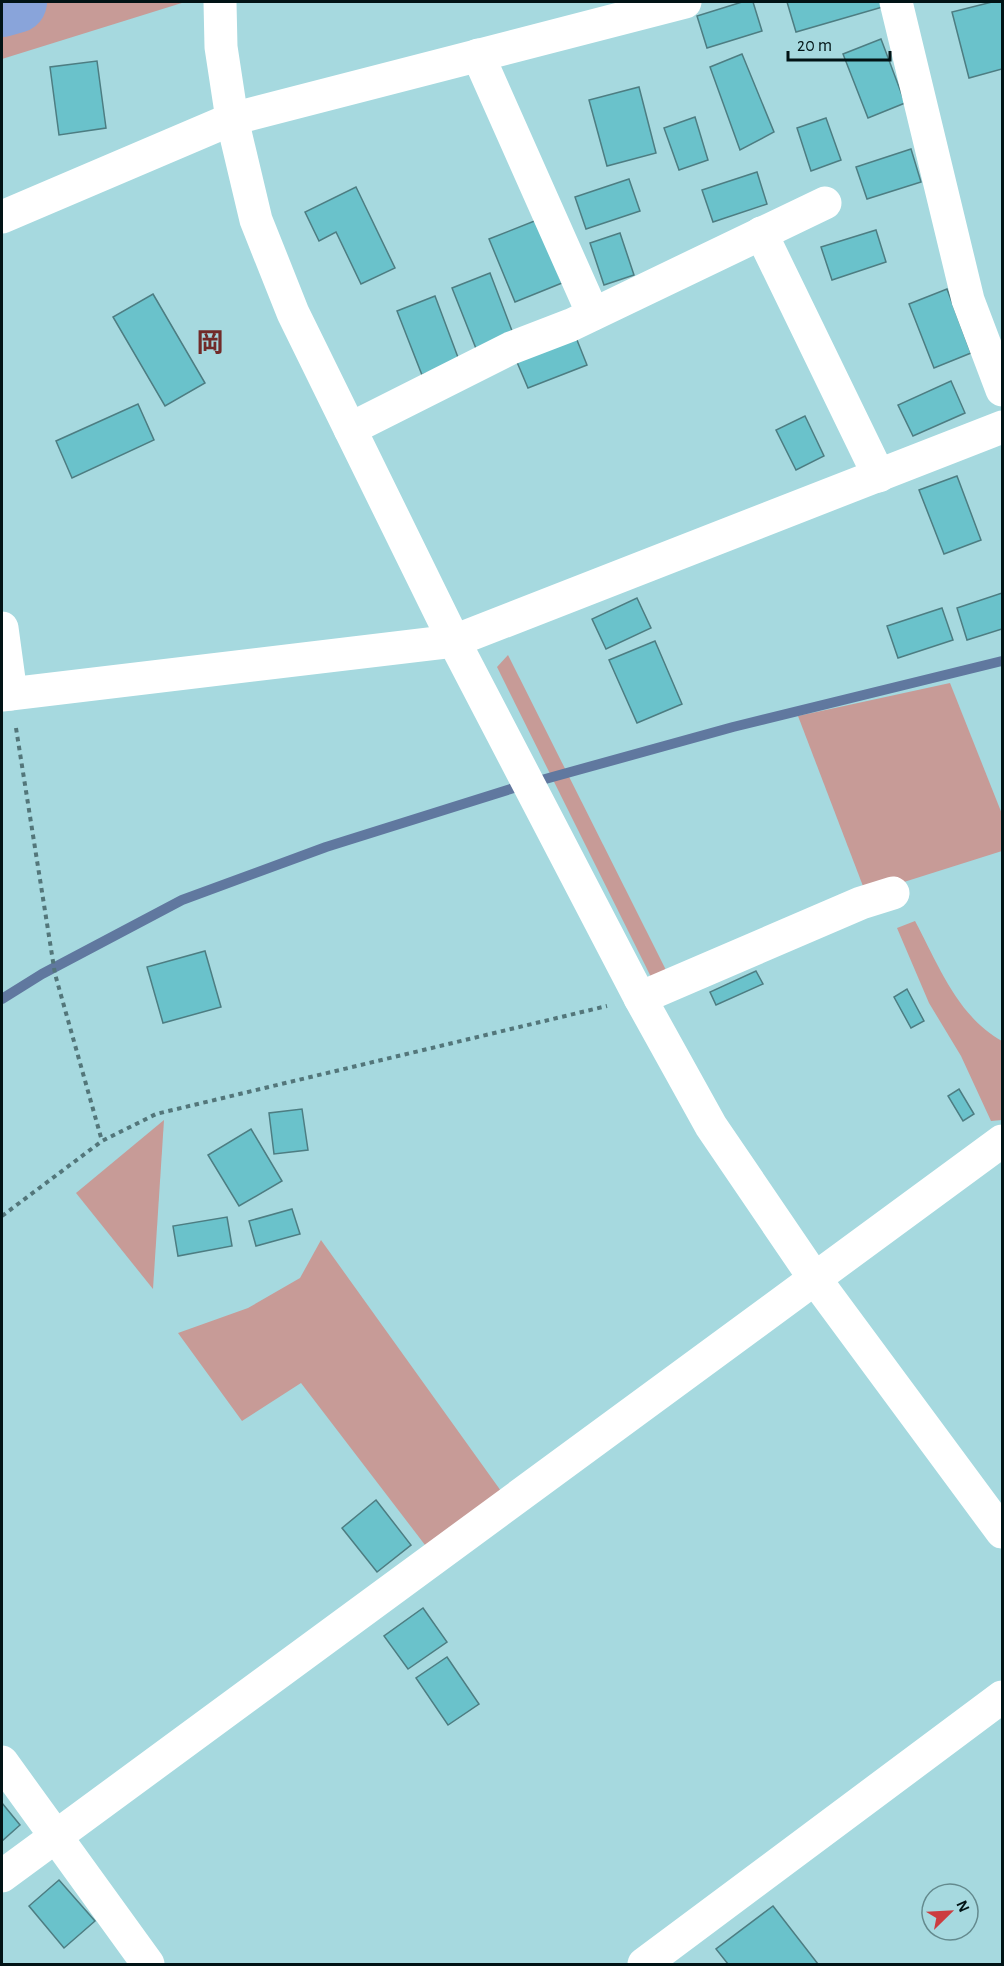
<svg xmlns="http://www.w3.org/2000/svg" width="1004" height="1966" viewBox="0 0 1004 1966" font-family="'Alegreya Sans','Noto Sans JP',sans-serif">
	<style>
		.green { fill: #c79b97 }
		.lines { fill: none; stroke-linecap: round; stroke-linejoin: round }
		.stream { stroke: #60789f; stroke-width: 10 }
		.river { stroke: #89a4da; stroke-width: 62 }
		.building { fill: #6ac2cb; stroke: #4d7d82; stroke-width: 1.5 }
		.path { stroke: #53767a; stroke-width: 4; stroke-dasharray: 4.5 4.5; stroke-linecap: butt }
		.minor { stroke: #fff; stroke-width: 33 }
		.tertiary { stroke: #fff; stroke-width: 33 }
		.labels { text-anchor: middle; stroke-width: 4.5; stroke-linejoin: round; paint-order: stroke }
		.quarter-label { font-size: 27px; font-weight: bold; fill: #712b29; stroke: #a6d9df }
	</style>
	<rect width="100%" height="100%" fill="#a6d9df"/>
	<!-- green -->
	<g class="green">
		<path d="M2,2H185L2,59Z"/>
		<path d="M508,655L673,984L653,981L497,667Z"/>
		<path d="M950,683L1002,814V851L866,894L798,716Z"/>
		<path d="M915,921C938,964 958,1017 1002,1041V1120L991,1121L961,1056L929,1003L897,928Z"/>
		<path d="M164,1120L153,1289L76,1193Z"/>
		<path d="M321,1240L501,1491L435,1558L301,1383L242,1421L178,1333L248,1308L300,1278Z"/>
	</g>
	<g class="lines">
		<!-- stream -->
		<path class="stream" d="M2,999L42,974L182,900L326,847L520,786L733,727L1002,661"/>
		<!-- river -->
		<path class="river" d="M2,6L16,2"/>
	</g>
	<!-- building -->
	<g class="building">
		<path d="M742,2H753L762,31L707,48L697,16Z"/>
		<path d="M787,2H885L886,6L796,32Z"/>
		<path d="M992,2H1002V69L969,78L952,12Z"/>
		<path d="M881,39L905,103L868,118L843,54Z"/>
		<path d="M742,54L774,132L740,150L710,67Z"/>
		<path d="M97,61L106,128L59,135L50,67Z"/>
		<path d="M639,87L656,153L607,166L589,100Z"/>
		<path d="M695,117L708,160L679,170L664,128Z"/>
		<path d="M826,118L841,160L811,171L797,128Z"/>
		<path d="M911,149L921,182L867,199L856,167Z"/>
		<path d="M757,172L767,204L713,222L702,190Z"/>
		<path d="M629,179L640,211L586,229L575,197Z"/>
		<path d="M356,187L395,268L361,284L336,232L319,241L305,212Z"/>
		<path d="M537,220L562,283L515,302L489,239Z"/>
		<path d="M876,230L886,262L832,280L821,247Z"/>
		<path d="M620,233L634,275L604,285L590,243Z"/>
		<path d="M490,273L514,336L477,351L452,288Z"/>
		<path d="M947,289L971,353L934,368L909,304Z"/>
		<path d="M153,294L205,383L165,406L113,317Z"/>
		<path d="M435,296L459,360L422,375L397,311Z"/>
		<path d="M571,325L587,365L528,388L511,348Z"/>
		<path d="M951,381L965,413L913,436L898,405Z"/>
		<path d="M138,404L154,440L72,478L56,441Z"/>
		<path d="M805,416L824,456L796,470L776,430Z"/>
		<path d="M957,476L981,540L944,554L919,490Z"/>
		<path d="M1002,593V629L967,640L957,608Z"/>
		<path d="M637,598L651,628L606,649L592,619Z"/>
		<path d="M942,608L953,640L898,658L887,626Z"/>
		<path d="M655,641L682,704L637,723L609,660Z"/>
		<path d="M205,951L221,1007L163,1023L147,967Z"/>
		<path d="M756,971L763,984L716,1005L710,992Z"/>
		<path d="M907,989L924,1021L911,1028L894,997Z"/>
		<path d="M959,1089L974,1114L963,1121L948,1096Z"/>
		<path d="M302,1109L308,1150L274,1154L269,1113Z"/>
		<path d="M251,1129L282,1181L239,1206L208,1155Z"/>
		<path d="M292,1209L300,1234L256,1246L249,1221Z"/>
		<path d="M227,1217L232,1246L178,1256L173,1226Z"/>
		<path d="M376,1500L411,1545L377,1572L342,1528Z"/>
		<path d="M423,1608L447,1642L408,1669L384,1636Z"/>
		<path d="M447,1657L479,1704L448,1725L416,1678Z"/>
		<path d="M2,1803L20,1825L2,1841Z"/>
		<path d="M59,1880L95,1921L64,1948L29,1906Z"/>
		<path d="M773,1906L818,1964H728L716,1949Z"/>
	</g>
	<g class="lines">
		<!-- path -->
		<g class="path">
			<path d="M16,728L55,974L102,1141"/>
			<path d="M2,1216L102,1141L156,1114L607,1006"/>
		</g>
		<!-- minor -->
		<g class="minor">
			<path d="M896,2L968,300L1002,390"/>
			<path d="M478,55L593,314"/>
			<path d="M2,217L232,119L685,2"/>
			<path d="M761,233L879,476"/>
			<path d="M350,429L511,348L571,325L825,203"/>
			<path d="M2,628L11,694"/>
			<path d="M2,695L454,641L1002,427"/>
			<path d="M640,998L861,903L893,893"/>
			<path d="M2,1762L148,1964"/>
			<path d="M2,1876L1002,1141"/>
			<path d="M644,1964L1002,1697"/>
		</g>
		<!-- tertiary -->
		<path class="tertiary" d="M220,2L221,47L232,119L256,220L293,313L454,641L640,998L711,1126L815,1279L1002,1532"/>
	</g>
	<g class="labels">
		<!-- quarter labels -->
		<g class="quarter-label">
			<text x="210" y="352">岡</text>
		</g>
	</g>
	<!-- border -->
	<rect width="1004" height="1966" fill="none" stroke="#011315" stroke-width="6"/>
	<!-- north arrow -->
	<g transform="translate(950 1912) rotate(66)"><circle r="28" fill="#a6d9df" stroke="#648a8e" stroke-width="1.5"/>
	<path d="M0-4.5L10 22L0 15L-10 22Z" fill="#cc3d40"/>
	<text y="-9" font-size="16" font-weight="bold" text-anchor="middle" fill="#011315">N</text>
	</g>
	<!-- scale -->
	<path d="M788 51v9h102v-9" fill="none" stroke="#011315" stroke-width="3"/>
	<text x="797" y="51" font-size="18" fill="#011315" stroke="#a6d9df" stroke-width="4.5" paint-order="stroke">20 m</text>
</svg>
